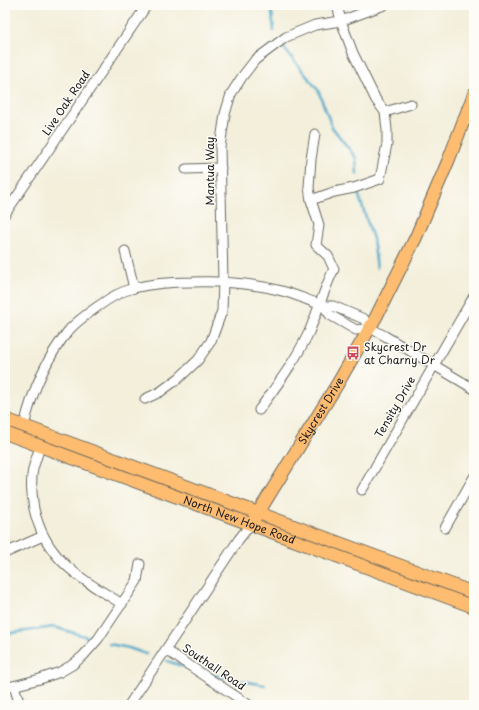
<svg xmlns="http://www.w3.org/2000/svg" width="479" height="710" viewBox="0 0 479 710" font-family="'Playpen Sans',sans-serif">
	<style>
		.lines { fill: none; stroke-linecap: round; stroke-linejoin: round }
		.stream { stroke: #4aa5c8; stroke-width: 2.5 }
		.minor-casing { stroke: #67665f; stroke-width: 11 }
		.major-casing { stroke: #67665f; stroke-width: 14 }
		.minor { stroke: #fff; stroke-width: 9 }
		.major { stroke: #fdbc6f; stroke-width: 12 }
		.labels { text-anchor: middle; stroke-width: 3; stroke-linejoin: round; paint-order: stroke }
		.street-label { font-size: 11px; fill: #1c1c1c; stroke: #fdfcf7 }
		.poi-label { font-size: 11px; fill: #1c1c1c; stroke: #fdfcf7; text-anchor: start }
	</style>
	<rect width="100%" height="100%" fill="#fdfcf7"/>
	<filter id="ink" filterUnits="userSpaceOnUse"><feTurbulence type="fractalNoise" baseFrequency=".025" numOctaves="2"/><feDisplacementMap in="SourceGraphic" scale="8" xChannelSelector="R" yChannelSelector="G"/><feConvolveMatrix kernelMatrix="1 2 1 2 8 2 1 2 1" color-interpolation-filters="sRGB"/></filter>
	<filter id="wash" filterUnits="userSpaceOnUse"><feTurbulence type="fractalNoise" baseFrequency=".012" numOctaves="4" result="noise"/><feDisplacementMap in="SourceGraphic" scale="16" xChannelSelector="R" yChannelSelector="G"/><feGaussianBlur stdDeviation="0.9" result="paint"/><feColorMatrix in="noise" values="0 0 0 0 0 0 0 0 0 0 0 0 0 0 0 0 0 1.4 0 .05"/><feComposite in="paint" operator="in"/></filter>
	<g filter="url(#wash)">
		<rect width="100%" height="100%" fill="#f3efdb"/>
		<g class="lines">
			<!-- stream -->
			<g class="stream">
				<path d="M271,5L274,31"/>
				<path d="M283,47L318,90L332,127L356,158L357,174"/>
				<path d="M358,193L373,239L377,268"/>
				<path d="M5,634L54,627L91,638"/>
				<path d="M109,644L129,648L146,654"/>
				<path d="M167,661L185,667"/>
				<path d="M214,675L235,680L265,685"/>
			</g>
		</g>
	</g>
	<g filter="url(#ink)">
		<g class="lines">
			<!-- minor casing -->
			<g class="minor-casing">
				<g id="minor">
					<path d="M385,112L411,104"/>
					<path d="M466,116L474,123"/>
					<path d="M186,169L221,168"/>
					<path d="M311,200L334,192L354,188L380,179L387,144V130L385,112L376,100L353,53L341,21L337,5"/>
					<path d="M5,214L147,5"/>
					<path d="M125,251L134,288"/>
					<path d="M324,306H333L364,319L370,328L385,336L474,389"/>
					<path d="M145,399L160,392L179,378L198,360L211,341L222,311L223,281L220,147L225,114L231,94L242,77L255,60L286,37L315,25L341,21L384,5"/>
					<path d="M259,410C277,385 296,360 309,332C318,311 324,289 334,269L328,256L316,245L319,225L311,200L309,187L311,159L315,134"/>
					<path d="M24,426C32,392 47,357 69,330C77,321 87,314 97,307C108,299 121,291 134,288C153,283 173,282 192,282C222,281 252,283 282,291C294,294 307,300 319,304L324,306L330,315L356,330L370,328"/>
					<path d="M40,446C38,454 35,461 33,469C30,482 32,496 34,509C46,561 81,578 122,604"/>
					<path d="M362,490L474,296"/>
					<path d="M445,528L474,477"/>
					<path d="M5,553L43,536"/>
					<path d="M166,650L249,705"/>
					<path d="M14,686L20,705"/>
					<path d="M5,688L40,679L60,672L72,665L83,656L98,639L137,581L140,564"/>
					<path d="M129,705L239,539L251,524"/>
				</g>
			</g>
			<!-- major casing -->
			<g class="major-casing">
				<g id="major">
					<path d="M5,419L474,593"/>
					<path id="s1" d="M5,433L474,607"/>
					<path id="s2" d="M255,518L338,383L376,317L416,237L449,159L474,94"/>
				</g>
			</g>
			<!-- minor -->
			<use href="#minor" class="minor"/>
			<!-- major -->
			<use href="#major" class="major"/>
		</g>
	</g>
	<!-- icons -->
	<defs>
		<g id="bus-bare" transform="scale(1.08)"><path d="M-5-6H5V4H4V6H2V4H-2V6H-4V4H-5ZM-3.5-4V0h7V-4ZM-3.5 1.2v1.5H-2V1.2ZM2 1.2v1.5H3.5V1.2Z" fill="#d1495b" stroke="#fdfcf7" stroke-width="2.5" paint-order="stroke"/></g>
	</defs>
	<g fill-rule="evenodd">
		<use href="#bus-bare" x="353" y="353"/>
	</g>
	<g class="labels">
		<!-- street labels -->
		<g class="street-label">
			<text transform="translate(66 103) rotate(-56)" y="4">Live Oak Road</text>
			<text transform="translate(210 171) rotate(-90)" y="4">Mantua Way</text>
			<text transform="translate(395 407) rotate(-60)" y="4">Tensity Drive</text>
			<text dy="4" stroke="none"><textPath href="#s2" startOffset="126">Skycrest Drive</textPath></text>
			<text dy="4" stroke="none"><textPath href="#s1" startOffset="250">North New Hope Road</textPath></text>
			<text transform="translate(214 667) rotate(34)" y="4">Southall Road</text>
		</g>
		<!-- poi labels -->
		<g class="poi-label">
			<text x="364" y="351">Skycrest Dr<tspan x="364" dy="13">at Charny Dr</tspan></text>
		</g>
	</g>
	<!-- margin -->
	<rect width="479" height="710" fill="none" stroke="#fdfcf7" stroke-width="20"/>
</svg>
